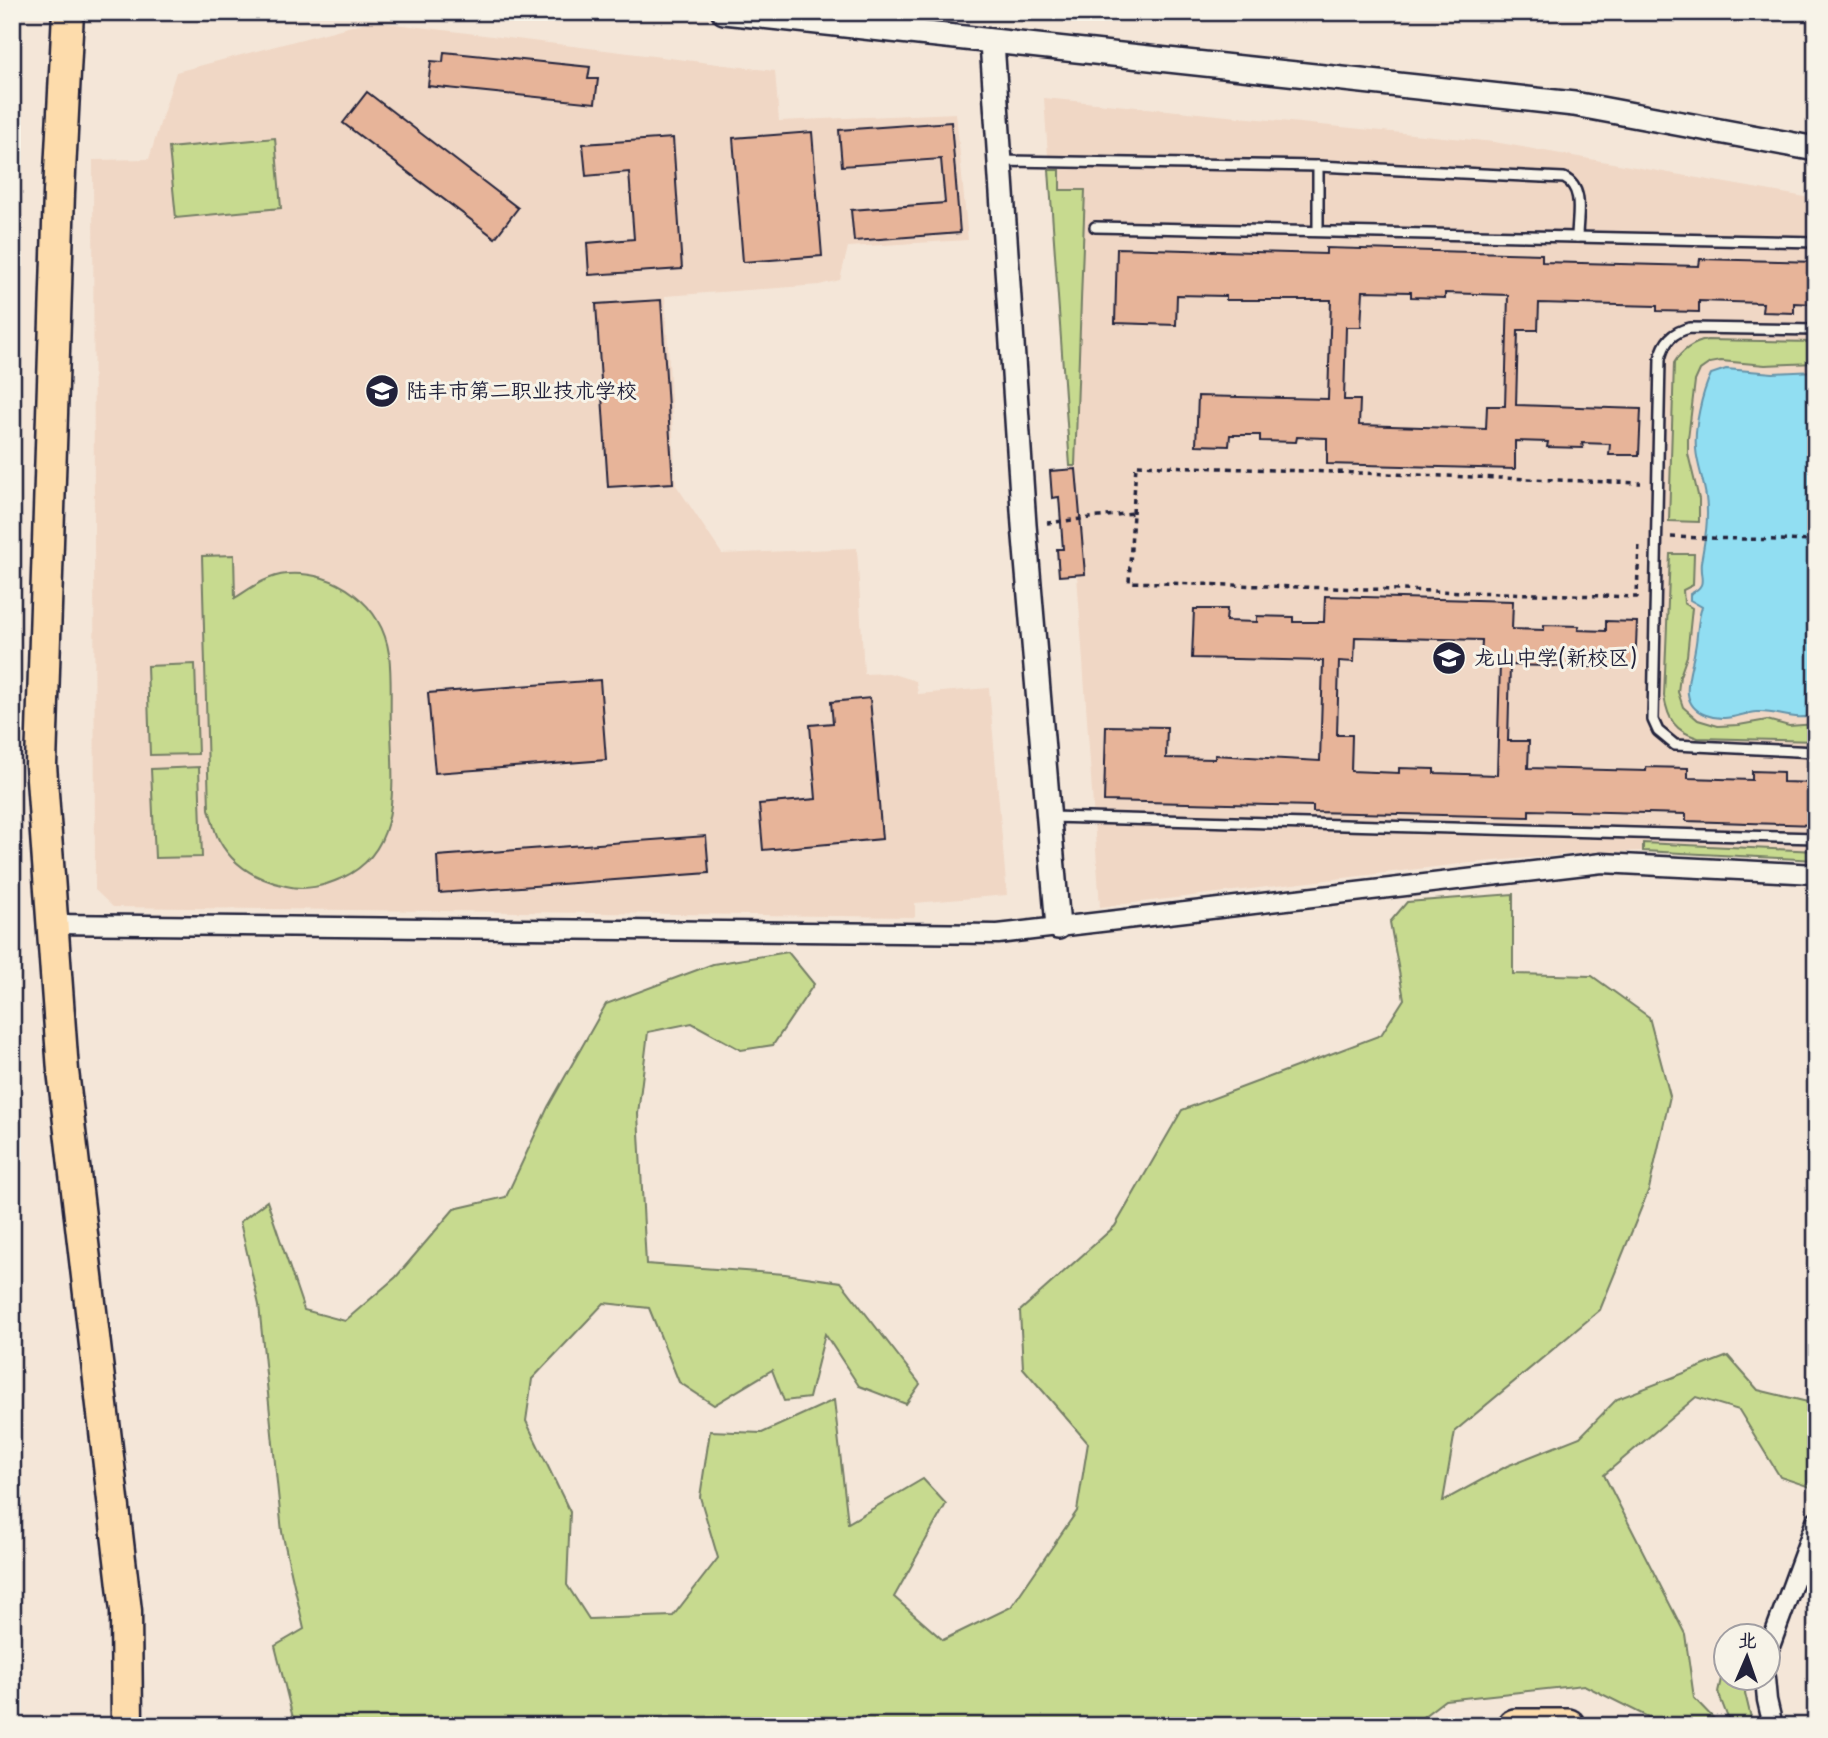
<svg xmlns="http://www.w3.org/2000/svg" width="1828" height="1738" viewBox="0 0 1828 1738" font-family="'Playpen Sans','LXGW WenKai TC',sans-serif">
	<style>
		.built { fill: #f0d7c5 }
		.green { fill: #c7da8f; stroke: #747e65; stroke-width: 2 }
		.water { fill: #91def2; stroke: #6593a9; stroke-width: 2 }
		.building { fill: #e7b499; stroke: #22223b; stroke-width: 2; fill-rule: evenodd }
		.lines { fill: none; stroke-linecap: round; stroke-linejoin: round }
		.service-casing { stroke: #22223b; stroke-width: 14 }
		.minor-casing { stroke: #22223b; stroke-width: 23 }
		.tertiary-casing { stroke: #22223b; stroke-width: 28 }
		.primary-casing { stroke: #22223b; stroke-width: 35 }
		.motorway-casing { stroke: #22223b; stroke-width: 38 }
		.path { stroke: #22223b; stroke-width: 3.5; stroke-dasharray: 5 5; stroke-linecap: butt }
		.service { stroke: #f7f3e8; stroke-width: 9 }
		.minor { stroke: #f7f3e8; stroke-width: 18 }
		.tertiary { stroke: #f7f3e8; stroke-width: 23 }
		.primary { stroke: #fddcac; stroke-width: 30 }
		.motorway { stroke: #fddcac; stroke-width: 33 }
		.labels { text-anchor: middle; stroke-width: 6; stroke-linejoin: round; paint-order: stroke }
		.poi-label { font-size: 21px; fill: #22223b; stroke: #f7f3e8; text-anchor: start }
	</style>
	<rect width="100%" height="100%" fill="#f4e6d8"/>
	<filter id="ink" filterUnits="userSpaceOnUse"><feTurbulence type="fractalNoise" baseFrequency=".0143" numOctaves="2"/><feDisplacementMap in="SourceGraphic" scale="14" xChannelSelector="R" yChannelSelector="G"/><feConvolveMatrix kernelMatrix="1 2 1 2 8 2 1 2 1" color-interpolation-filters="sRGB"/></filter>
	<g filter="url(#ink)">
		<!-- built -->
		<g class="built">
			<path d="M371,21L775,71L779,121L956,113L968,240L848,247L840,280L819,285L665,296L676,485L722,554L857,548L864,674L889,673L916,681L918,694L989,688L1007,895L915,903V917L113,907L95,890L93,160L149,159L176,72Z"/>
			<path d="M1044,98L1494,142L1816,199V860L1643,851L1573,854L1460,864L1100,907Z"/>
		</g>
		<!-- green -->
		<g class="green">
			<path d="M275,138L281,208L176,218L169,148Z"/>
			<path d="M1049,170H1060V190H1085L1075,466H1070Z"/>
			<path d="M1707,340L1816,342V363L1765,365L1721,361L1710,363L1700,370L1695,381L1688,439V454L1699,499V522L1669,521L1674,363C1682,350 1692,343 1707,340Z"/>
			<path d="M1670,554H1694L1693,585L1683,590L1684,603L1692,608L1687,656L1680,676L1678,692L1683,707L1698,720L1718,726L1739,725L1767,720L1789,726L1816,724V741L1698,738C1675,731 1668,720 1664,696Z"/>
			<path d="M234,555L235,598C251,588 266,576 287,574C335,570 382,604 389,654C392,678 390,704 391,728C392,783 403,850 342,878C324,886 306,891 286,886C258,880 233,866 219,840C214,831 212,819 209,809L202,556Z"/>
			<path d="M195,664L198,754L150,755L147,666Z"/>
			<path d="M199,767L202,857L155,858L151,769Z"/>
			<path d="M1643,843L1816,851V860L1643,851Z"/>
			<path d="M1513,894V974L1592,976L1649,1017L1670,1096L1649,1189L1600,1310L1455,1431L1443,1501L1507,1466L1580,1437L1617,1399L1728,1356L1758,1390L1816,1404V1482L1810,1487L1780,1477L1739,1410L1696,1397L1604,1475L1685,1634L1694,1698L1721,1726H1666L1584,1685L1445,1700L1411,1726H295L275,1646L304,1629L282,1532L259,1305L240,1222L267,1201L304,1310L345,1321L396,1277L454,1209L506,1197L548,1107L606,1004L713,964L788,952L814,984L773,1045L741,1050L692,1023L648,1032L638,1114L646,1264L785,1274L841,1282L920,1384L906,1404L859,1386L825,1334L809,1398L784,1401L772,1370L714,1405L679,1382L649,1308L604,1303L532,1379L526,1421L570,1512L567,1585L589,1619L673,1616L718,1558L700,1497L710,1431L762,1433L834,1400L848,1523L923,1479L946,1504L894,1597L943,1640L1011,1607L1077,1511L1088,1443L1023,1368L1020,1311L1115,1226L1182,1110L1381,1035L1404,999L1390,922L1407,902Z"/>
			<path d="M1726,1657L1727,1678L1748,1679L1745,1693L1753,1726H1731L1718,1692Z"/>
		</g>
		<!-- water -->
		<path class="water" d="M1726,369L1773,373L1816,371V583L1811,603L1816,636V714C1797,723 1779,711 1758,712C1739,713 1727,723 1706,715C1675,704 1692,671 1695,649C1698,634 1697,621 1702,607L1690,600V594C1709,584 1699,579 1701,562C1705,540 1709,519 1706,497C1704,481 1697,465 1696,449C1694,427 1702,393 1711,374Z"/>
		<!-- building -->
		<g class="building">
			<path d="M444,52L590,67L588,79H598L595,103L428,86L431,61L443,62Z"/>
			<path d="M367,92L518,208L495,238L343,123Z"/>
			<path d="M951,122L960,233L854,241L851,210L945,203L941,159L842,166L839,130Z"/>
			<path d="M812,132L822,256L743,262L733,138Z"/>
			<path d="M673,138L682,269L589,275L587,243L634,239L629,172L586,176L583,144Z"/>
			<path d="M1117,248L1326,254V248L1542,254V262L1699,266L1700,259L1816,262V304L1794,303V313L1762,312L1763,303L1699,301V312L1657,311V306L1539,303L1538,330H1518L1516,405L1641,409L1639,455H1609L1610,444L1582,443L1583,448L1547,447L1548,442L1515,441V469L1327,464V438L1297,437L1296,442L1260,441V435H1230L1229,446L1196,445L1198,396L1328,399L1331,300H1226V296L1177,295L1176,325L1115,323ZM1363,291L1411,292V297L1445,298V293L1508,295L1505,406H1487L1486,429L1359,425L1360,400H1344L1346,327H1361Z"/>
			<path d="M661,300L673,483L608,487L596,304Z"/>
			<path d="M1076,469L1085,574L1059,576L1057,549H1063L1059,497L1052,498L1050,471Z"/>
			<path d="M1325,596L1513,601L1512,629L1544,630V625L1579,626L1578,630L1606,631V621L1637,622L1635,668L1510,665L1508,741H1529L1528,768L1646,771V767L1688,768V778L1752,780V771L1783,772V782L1816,783V825L1686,821V814L1529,810V817L1313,812V806L1104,801L1106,726L1167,727L1166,758L1215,759V755L1320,761L1323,661L1192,658L1194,609H1227L1226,621L1257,622V616L1293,617V622H1324ZM1355,637L1482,640L1481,662L1500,663L1497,775L1434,773V769L1399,768V773L1351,771L1352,735H1337L1339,661L1354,662Z"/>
			<path d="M600,680L606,760L435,773L428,693Z"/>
			<path d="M870,698L882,839L763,850L759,804L816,799L810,725L833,723L831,702Z"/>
			<path d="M706,836L709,873L439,893L437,856Z"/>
		</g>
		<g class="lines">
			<!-- service casing -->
			<g class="service-casing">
				<g id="service">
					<path d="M1001,161L1318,166L1564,178C1585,188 1577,217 1577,237"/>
					<path d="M1095,227L1816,242"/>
					<path d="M1318,231V166"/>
					<path d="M1816,330L1690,328C1672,332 1664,342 1660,359L1653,720L1658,731L1675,745L1816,752"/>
					<path d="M1051,817L1816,838"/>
				</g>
			</g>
			<!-- minor casing -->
			<g class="minor-casing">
				<g id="minor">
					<path d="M51,924L998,934L1602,863L1816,874"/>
					<path d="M1769,1649L1816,1521"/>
					<path d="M1765,1678L1767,1700L1773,1726"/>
				</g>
			</g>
			<!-- tertiary casing -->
			<g class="tertiary-casing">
				<g id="tertiary">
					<path d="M724,12L1574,104L1816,149"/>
					<path d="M992,42L1024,525L1058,927"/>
				</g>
			</g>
			<!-- primary casing -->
			<g class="primary-casing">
				<path id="primary" d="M68,12L59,192L41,765L63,1071L126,1611L127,1726"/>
			</g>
			<!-- motorway casing -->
			<g class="motorway-casing">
				<path id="motorway" d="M1515,1726H1568"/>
			</g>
			<!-- path -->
			<g class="path">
				<path d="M1133,513L1136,465L1641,483"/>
				<path d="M1047,523L1133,513L1129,582L1637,597L1639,541"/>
				<path d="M1671,537L1816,541"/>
			</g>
			<!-- service -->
			<use href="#service" class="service"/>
			<!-- minor -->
			<use href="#minor" class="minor"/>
			<!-- tertiary -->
			<use href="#tertiary" class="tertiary"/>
			<!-- primary -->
			<use href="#primary" class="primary"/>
			<!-- motorway -->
			<use href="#motorway" class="motorway"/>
		</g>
	</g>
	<!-- icons -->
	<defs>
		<g id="university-disc" transform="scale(1.75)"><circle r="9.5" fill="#22223b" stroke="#f7f3e8"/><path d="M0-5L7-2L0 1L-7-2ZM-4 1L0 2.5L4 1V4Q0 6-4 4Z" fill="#fff"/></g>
		<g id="school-disc" transform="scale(1.75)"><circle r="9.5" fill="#22223b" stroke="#f7f3e8"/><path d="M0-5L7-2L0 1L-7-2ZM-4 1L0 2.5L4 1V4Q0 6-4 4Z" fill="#fff"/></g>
	</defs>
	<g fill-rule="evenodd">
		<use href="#university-disc" x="382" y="391"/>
		<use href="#school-disc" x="1449" y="658"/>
	</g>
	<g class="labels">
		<!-- poi labels -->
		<g class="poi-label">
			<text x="406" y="398">陆丰市第二职业技术学校</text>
			<text x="1474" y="665">龙山中学(新校区)</text>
		</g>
	</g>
	<!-- margin -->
	<rect width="1828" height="1738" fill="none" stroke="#f7f3e8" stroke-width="42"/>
	<rect x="21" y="21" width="1786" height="1696" fill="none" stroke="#22223b" stroke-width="2.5" filter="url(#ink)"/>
	<!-- north arrow -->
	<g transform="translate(1747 1657) rotate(2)"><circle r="33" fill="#f7f3e8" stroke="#a29fa3" stroke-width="2"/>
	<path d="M0-5L12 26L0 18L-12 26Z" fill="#22223b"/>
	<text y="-10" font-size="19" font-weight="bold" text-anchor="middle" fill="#22223b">北</text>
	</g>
</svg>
